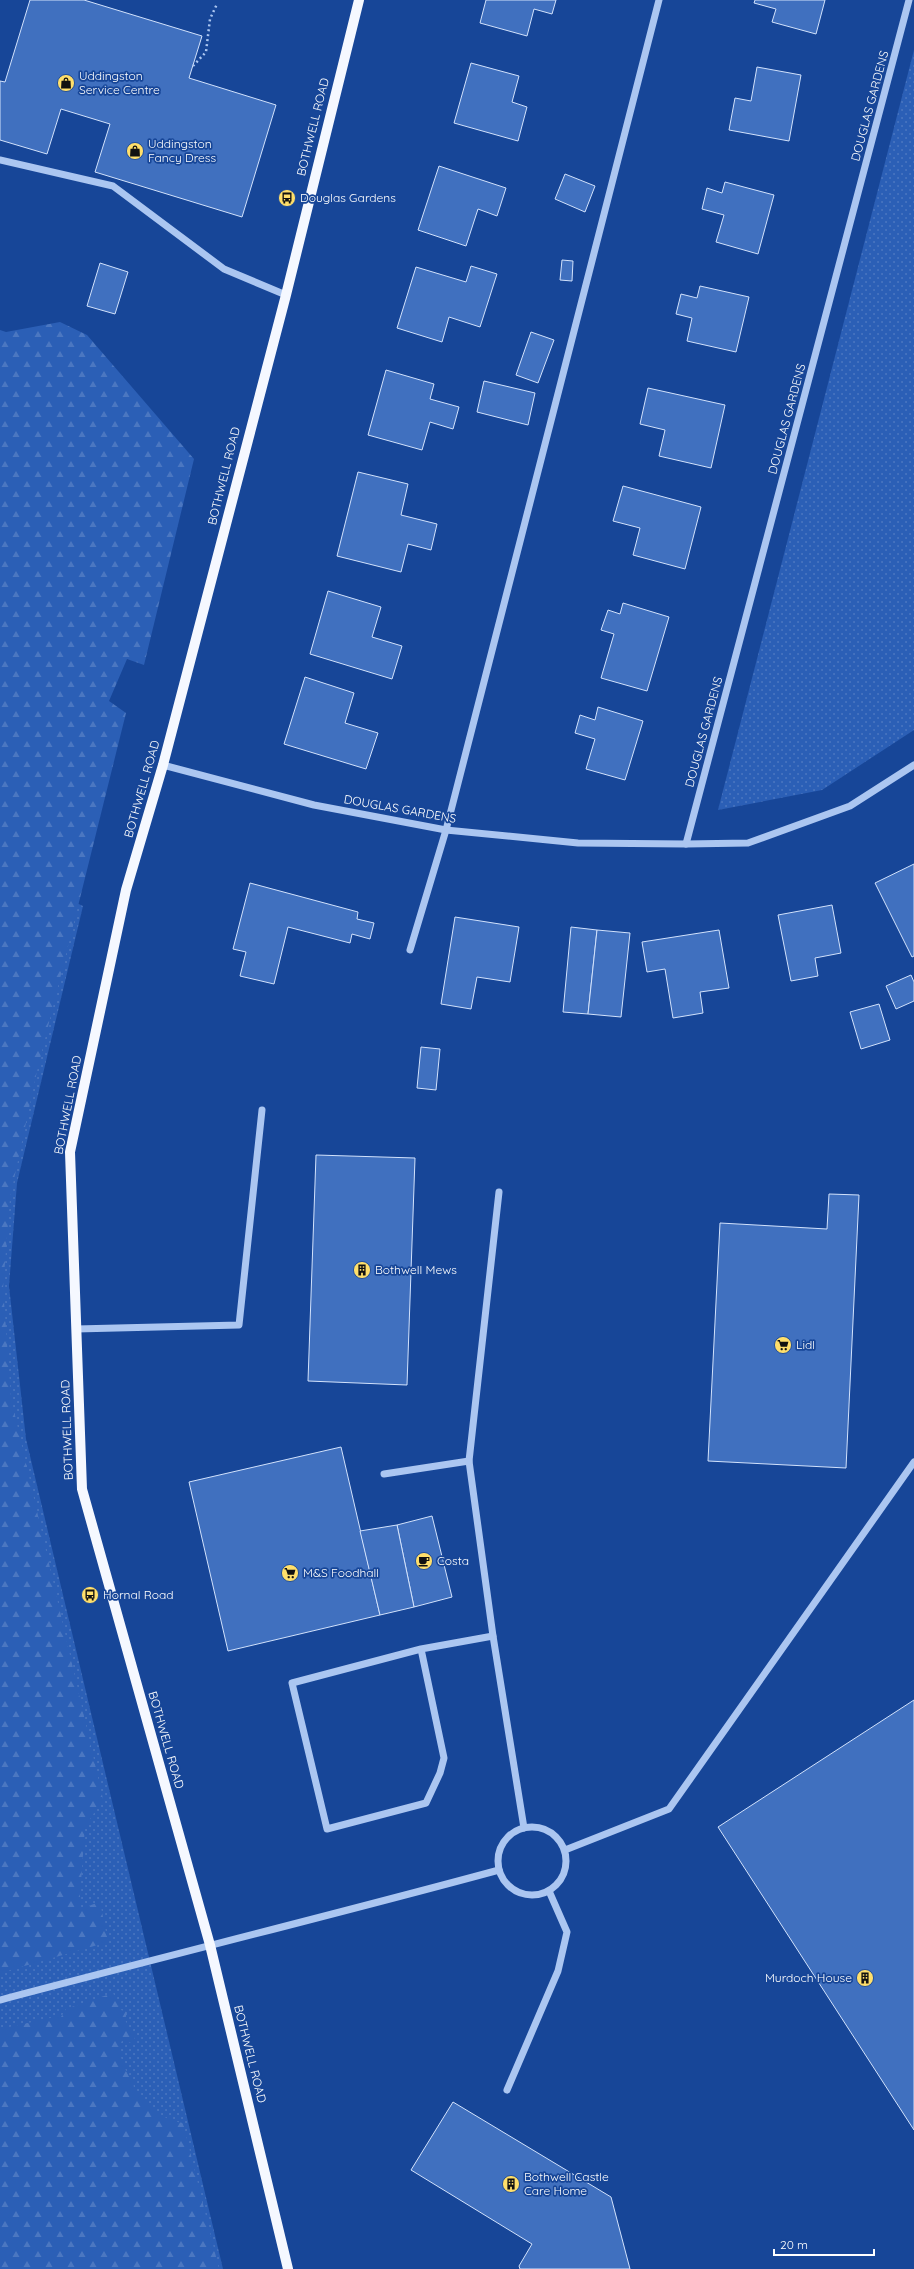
<svg xmlns="http://www.w3.org/2000/svg" width="914" height="2269" viewBox="0 0 914 2269" font-family="Quicksand,sans-serif">
	<style>
		.grass { fill: url(#grass-dots) }
		.forest { fill: url(#forest-firs) }
		.building { fill: #4070bf; stroke: #d2e2fc }
		.lines { fill: none; stroke-linecap: round; stroke-linejoin: round }
		.path { stroke: #abc6f1; stroke-width: 2.5; stroke-dasharray: 2 3; stroke-linecap: butt }
		.minor { stroke: #abc6f1; stroke-width: 7 }
		.major { stroke: #f5f8ff; stroke-width: 10 }
		.labels { text-anchor: middle; stroke-width: 3.5; stroke-linejoin: round; paint-order: stroke }
		.poi-label { font-size: 12px; fill: #fff; stroke: #174698; text-anchor: start }
		.street-label { font-size: 12px; fill: #fff; stroke: #174698 }
	</style>
	<defs>
		<pattern id="grass-dots" width="8" height="8" patternUnits="userSpaceOnUse"><rect width="8" height="8" fill="#2b5fb6"/><path d="M2 2h.1M6 6h.1" fill="none" stroke="#4b77c1" stroke-width="1.8" stroke-linecap="round"/></pattern>
		<pattern id="forest-firs" width="22" height="20" patternUnits="userSpaceOnUse"><rect width="22" height="20" fill="#2b5fb6"/><path d="M5 1l3.5 6h-7zM16 11l3.5 6h-7z" fill="#4b77c1"/></pattern>
	</defs>
	<rect width="100%" height="100%" fill="#174698"/>
	<!-- grass -->
	<g class="grass">
		<path d="M914,50V730L822,790L718,810Z"/>
		<path d="M0,868L83,906L17,1183L9,1286L26,1439L223,2269H0Z"/>
	</g>
	<!-- forest -->
	<g class="forest">
		<path d="M60,322L87,335L194,459L144,665L127,659L109,701L126,713L37,1071L10,1198L3,1288L11,1398L103,1799L85,1827L79,1909L100,1902L108,1942L0,1973V330L6,332Z"/>
		<path d="M113,1993L121,2010L127,2012L125,2020L135,2037L133,2044L123,2039L118,2048C127,2080 147,2118 183,2123L219,2269H0V2029L55,2017H61L66,2009Z"/>
	</g>
	<!-- building -->
	<g class="building">
		<path d="M30,0H84L202,36L189,78L276,105L242,217L95,172L110,124L61,109L47,154L0,140V81L5,82Z"/>
		<path d="M486,0H556L552,14L534,9L527,36L480,23Z"/>
		<path d="M755,0H825L816,34L772,22L776,9L754,3Z"/>
		<path d="M471,63L519,76L512,102L527,107L518,141L454,123Z"/>
		<path d="M757,67L801,75L789,141L729,130L735,98L751,101Z"/>
		<path d="M439,166L506,188L497,216L478,209L466,246L418,230Z"/>
		<path d="M565,174L595,186L585,212L555,199Z"/>
		<path d="M725,182L774,195L758,254L716,242L724,215L702,209L707,188L722,193Z"/>
		<path d="M562,260L573,261L572,281L560,280Z"/>
		<path d="M100,263L128,272L115,314L87,306Z"/>
		<path d="M471,266L497,274L480,327L449,317L442,342L397,328L416,267L466,282Z"/>
		<path d="M700,286L749,297L736,352L687,341L692,318L676,314L681,294L697,298Z"/>
		<path d="M531,332L554,340L538,383L516,375Z"/>
		<path d="M386,370L434,384L430,399L459,407L453,429L430,422L422,450L368,435Z"/>
		<path d="M484,381L535,393L528,425L477,412Z"/>
		<path d="M648,388L725,405L711,468L659,456L665,430L640,424Z"/>
		<path d="M358,472L408,484L401,515L437,524L431,550L408,544L401,572L337,556Z"/>
		<path d="M623,486L701,507L685,569L633,555L640,528L613,521Z"/>
		<path d="M328,591L381,607L372,637L402,646L392,679L310,654Z"/>
		<path d="M623,603L669,617L647,691L601,678L614,634L601,630L608,610L620,614Z"/>
		<path d="M305,677L354,693L345,723L378,733L366,769L284,744Z"/>
		<path d="M598,707L643,721L625,780L586,769L595,739L575,733L580,715L595,720Z"/>
		<path d="M914,864V956L912,957L875,883Z"/>
		<path d="M250,883L358,912L357,919L374,923L370,939L352,934L350,943L288,927L274,984L240,976L246,952L233,949Z"/>
		<path d="M832,905L841,953L815,958L818,976L791,981L778,915Z"/>
		<path d="M455,917L519,927L510,982L477,977L471,1009L441,1004Z"/>
		<path d="M571,927L597,930L588,1014L563,1012Z"/>
		<path d="M597,930L630,933L621,1017L588,1014Z"/>
		<path d="M719,930L729,988L700,992L703,1013L673,1018L665,969L647,972L642,942Z"/>
		<path d="M911,975L914,982V1001L896,1009L886,986Z"/>
		<path d="M879,1004L890,1040L861,1049L850,1012Z"/>
		<path d="M421,1047L440,1049L436,1090L417,1088Z"/>
		<path d="M316,1155L415,1158L407,1385L308,1381Z"/>
		<path d="M829,1194L859,1195L846,1468L708,1461L720,1223L827,1229Z"/>
		<path d="M341,1447L380,1615L228,1651L189,1482Z"/>
		<path d="M432,1516L452,1597L414,1607L397,1525Z"/>
		<path d="M397,1525L414,1607L380,1615L360,1531Z"/>
		<path d="M914,1700V2130L718,1827Z"/>
		<path d="M453,2102L611,2197L630,2269H520L519,2266L532,2244L411,2170Z"/>
	</g>
	<g class="lines">
		<!-- path -->
		<path class="path" d="M193,66L206,52L210,19L217,4"/>
		<!-- minor -->
		<g class="minor">
			<path d="M0,160L113,186L224,269L286,295"/>
			<path d="M163,765L314,805L446,830L578,843L686,844L748,843L850,806L914,765"/>
			<path d="M686,844L909,0"/>
			<path d="M410,950L446,830L659,0"/>
			<path d="M499,1192L469,1461L493,1636L524,1828"/>
			<path d="M76,1329L239,1325L262,1110"/>
			<path d="M384,1474L469,1461"/>
			<path d="M421,1649L444,1758L440,1773L426,1803L327,1829L292,1683L421,1649L493,1636"/>
			<circle cx="532" cy="1861" r="34"/>
			<path d="M565,1850L669,1809L914,1462"/>
			<path d="M0,2000C166,1956 333,1915 499,1870"/>
			<path d="M507,2090L558,1971L567,1932L549,1891"/>
		</g>
		<!-- major -->
		<path class="major" d="M288,2269L210,1945L82,1489L70,1152L126,890L163,765L286,295L359,0"/>
	</g>
	<!-- icons -->
	<defs>
		<g id="shop-disc" transform="scale(0.9)"><circle r="9.5" fill="#ffdf6b" stroke="#174698"/><path d="M-5-2.5h2.3a2.7 3.5 0 0 1 5.4 0H5L5.5 6h-11ZM-1.5-2.5h3a1.5 2.3 0 0 0-3 0Z" fill="#111"/></g>
		<g id="bus-disc" transform="scale(0.9)"><circle r="9.5" fill="#ffdf6b" stroke="#174698"/><path d="M-5-6H5V4H4V6H2V4H-2V6H-4V4H-5ZM-3.5-4V0h7V-4ZM-3.5 1.2v1.5H-2V1.2ZM2 1.2v1.5H3.5V1.2Z" fill="#111"/></g>
		<g id="building-disc" transform="scale(0.9)"><circle r="9.5" fill="#ffdf6b" stroke="#174698"/><path d="M-4-6H4V6H1V3H-1V6H-4ZM-2.5-4.3h1.7v1.8h-1.7ZM.8-4.3h1.7v1.8H.8ZM-2.5-1h1.7V.8h-1.7ZM.8-1h1.7V.8H.8Z" fill="#111"/></g>
		<g id="supermarket-disc" transform="scale(0.9)"><circle r="9.5" fill="#ffdf6b" stroke="#174698"/><path d="M-6-5.5h2.5l.6 2H6L4.5 2H-2.5L-4.4-4H-6ZM-1.5 3.2a1.3 1.3 0 1 0 .1 0ZM3 3.2a1.3 1.3 0 1 0 .1 0Z" fill="#111"/></g>
		<g id="cafe-disc" transform="scale(0.9)"><circle r="9.5" fill="#ffdf6b" stroke="#174698"/><path d="M-5.5-4.5H6V0H3Q3 3.5 0 3.5H-2.5Q-5.5 3.5-5.5 0ZM3-3.2v2h1.7v-2ZM-6 4.5H4V6H-6Z" fill="#111"/></g>
	</defs>
	<g fill-rule="evenodd">
		<use href="#shop-disc" x="66" y="83"/>
		<use href="#shop-disc" x="135" y="151"/>
		<use href="#bus-disc" x="287" y="198"/>
		<use href="#building-disc" x="362" y="1270"/>
		<use href="#supermarket-disc" x="783" y="1345"/>
		<use href="#cafe-disc" x="424" y="1561"/>
		<use href="#supermarket-disc" x="290" y="1573"/>
		<use href="#bus-disc" x="90" y="1595"/>
		<use href="#building-disc" x="865" y="1978"/>
		<use href="#building-disc" x="511" y="2184"/>
	</g>
	<g class="labels">
		<!-- poi labels -->
		<g class="poi-label">
			<text x="79" y="80">Uddingston<tspan x="79" dy="14">Service Centre</tspan></text>
			<text x="148" y="148">Uddingston<tspan x="148" dy="14">Fancy Dress</tspan></text>
			<text x="300" y="202">Douglas Gardens</text>
			<text x="375" y="1274">Bothwell Mews</text>
			<text x="796" y="1349">Lidl</text>
			<text x="437" y="1565">Costa</text>
			<text x="303" y="1577">M&amp;S Foodhall</text>
			<text x="103" y="1599">Hornal Road</text>
			<text x="852" y="1982" text-anchor="end">Murdoch House</text>
			<text x="524" y="2181">Bothwell Castle<tspan x="524" dy="14">Care Home</tspan></text>
		</g>
		<!-- street labels -->
		<g class="street-label">
			<text transform="translate(870 106) rotate(-75)" y="4">DOUGLAS GARDENS</text>
			<text transform="translate(313 127) rotate(-76)" y="4">BOTHWELL ROAD</text>
			<text transform="translate(787 419) rotate(-75)" y="4">DOUGLAS GARDENS</text>
			<text transform="translate(224 476) rotate(-76)" y="4">BOTHWELL ROAD</text>
			<text transform="translate(704 732) rotate(-75)" y="4">DOUGLAS GARDENS</text>
			<text transform="translate(142 789) rotate(-74)" y="4">BOTHWELL ROAD</text>
			<text transform="translate(400 809) rotate(10)" y="4">DOUGLAS GARDENS</text>
			<text transform="translate(68 1105) rotate(-79)" y="4">BOTHWELL ROAD</text>
			<text transform="translate(67 1430) rotate(-92)" y="4">BOTHWELL ROAD</text>
			<text transform="translate(166 1740) rotate(74)" y="4">BOTHWELL ROAD</text>
			<text transform="translate(250 2054) rotate(76)" y="4">BOTHWELL ROAD</text>
		</g>
	</g>
	<!-- scale -->
	<path d="M774 2249v6h100v-6" fill="none" stroke="#ffffff" stroke-width="2"/>
	<text x="780" y="2249" font-size="12" fill="#ffffff" stroke="#174698" stroke-width="3" paint-order="stroke">20 m</text>
</svg>
